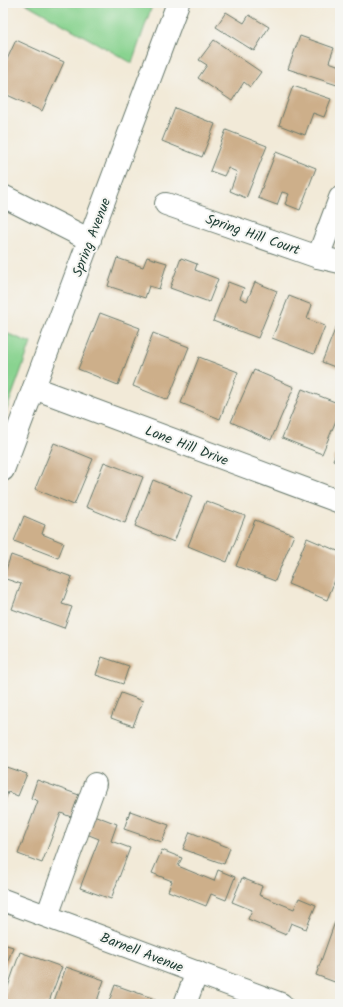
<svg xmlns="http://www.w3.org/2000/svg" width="343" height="1007" viewBox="0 0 343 1007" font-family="Kalam,sans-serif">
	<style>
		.green { fill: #89d390; stroke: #548862 }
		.building { fill: #cdaf8a }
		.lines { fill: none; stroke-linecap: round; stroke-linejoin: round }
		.minor-casing { stroke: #697a6d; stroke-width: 24 }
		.minor { stroke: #fff; stroke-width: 22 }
		.labels { text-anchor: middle; stroke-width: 4; stroke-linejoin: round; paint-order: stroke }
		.street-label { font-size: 14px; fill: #1f3d34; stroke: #f6f6f2 }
	</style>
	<rect width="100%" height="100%" fill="#f6f6f2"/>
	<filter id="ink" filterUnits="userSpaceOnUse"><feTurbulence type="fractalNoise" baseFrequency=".025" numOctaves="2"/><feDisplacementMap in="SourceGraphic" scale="8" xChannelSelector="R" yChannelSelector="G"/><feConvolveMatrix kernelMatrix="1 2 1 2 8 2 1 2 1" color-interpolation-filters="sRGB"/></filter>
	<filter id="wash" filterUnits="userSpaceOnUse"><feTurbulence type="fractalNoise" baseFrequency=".012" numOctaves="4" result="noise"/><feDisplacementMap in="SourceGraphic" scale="16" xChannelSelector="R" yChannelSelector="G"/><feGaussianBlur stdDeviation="0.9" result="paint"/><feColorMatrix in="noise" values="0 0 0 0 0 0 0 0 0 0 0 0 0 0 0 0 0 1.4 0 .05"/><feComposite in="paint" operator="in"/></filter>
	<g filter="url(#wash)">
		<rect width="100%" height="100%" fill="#f2ead8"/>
		<!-- green -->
		<g class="green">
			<path d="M25,3H153L132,63Z"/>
			<path d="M3,332L31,343L3,420Z"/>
		</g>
		<g id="blocks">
			<!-- building -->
			<g class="building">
				<path d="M226,12L244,23L249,15L269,27L254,51L216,27Z"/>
				<path d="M300,36L334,48L329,62L340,66V86L288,69Z"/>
				<path d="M16,40L64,62L42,111L3,93V68Z"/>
				<path d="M214,40L261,72L250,87L244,82L232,101L198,78L207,65L199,60Z"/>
				<path d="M293,86L331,99L324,117L313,113L305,135L279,125Z"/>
				<path d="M175,108L215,124L202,157L162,141Z"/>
				<path d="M226,130L267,146L246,198L230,191L237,172L228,168L224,176L210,171Z"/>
				<path d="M276,152L316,168L300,210L285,204L289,194L282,192L277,205L258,198Z"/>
				<path d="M147,257L167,263L159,289L149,286L145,298L108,286L117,258L143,267Z"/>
				<path d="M181,258L197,264L195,270L218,279L209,302L170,288Z"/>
				<path d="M228,282L244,288L240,298L247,301L255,282L277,291L258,338L213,321Z"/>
				<path d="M289,296L312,305L307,319L325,326L314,354L272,338Z"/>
				<path d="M100,313L140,328L118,385L78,369Z"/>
				<path d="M336,327L340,329V369L322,362Z"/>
				<path d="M153,333L189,347L168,400L133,386Z"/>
				<path d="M199,357L238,372L220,419L181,403Z"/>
				<path d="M254,370L294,387L271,440L231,422Z"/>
				<path d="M302,389L340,404V411L322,454L282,438Z"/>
				<path d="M54,443L93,459L74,505L35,489Z"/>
				<path d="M340,444V463L333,460Z"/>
				<path d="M104,462L143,477L125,523L86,507Z"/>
				<path d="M153,480L192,496L174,542L135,526Z"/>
				<path d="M206,501L245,516L227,562L188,546Z"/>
				<path d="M24,516L45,525L42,534L64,543L58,558L14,541Z"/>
				<path d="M255,520L294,535L275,581L236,566Z"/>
				<path d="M307,538L340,552V568L327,600L288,584Z"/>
				<path d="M11,555L72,577L62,604L72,607L64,628L12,609L21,584L3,578Z"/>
				<path d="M102,657L129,666L123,684L96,675Z"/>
				<path d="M121,693L143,701L133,726L111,718Z"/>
				<path d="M3,766L27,774L18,796L8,792L3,805Z"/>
				<path d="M37,780L79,795L71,817L61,813L42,863L18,854L38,801L31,798Z"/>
				<path d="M130,811L169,825L162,842L124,829Z"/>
				<path d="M91,814L117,824L111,841L130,848L111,899L80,888L99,839L84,833Z"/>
				<path d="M190,832L230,848L224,864L183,849Z"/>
				<path d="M162,850L182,858L178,866L214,881L218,870L235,877L226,900L211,894L206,906L168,891L172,881L152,873Z"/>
				<path d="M242,878L262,886L259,895L294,909L299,898L316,905L306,929L291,923L286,935L248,919L252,910L232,902Z"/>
				<path d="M335,922L340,924V984L316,975Z"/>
				<path d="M3,944L13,947L3,974Z"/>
				<path d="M20,952L62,967L48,1004H11L3,1001Z"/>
				<path d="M66,967L104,980L96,1004H53Z"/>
				<path d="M115,985L155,999L153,1004H108Z"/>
			</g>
		</g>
	</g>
	<g filter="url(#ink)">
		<use href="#blocks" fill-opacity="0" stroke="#697a6d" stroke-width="1"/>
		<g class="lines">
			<!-- minor casing -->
			<g class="minor-casing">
				<g id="minor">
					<path d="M3,196L90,240"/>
					<path d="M166,204L318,257L340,262"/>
					<path d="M318,257L340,198"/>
					<path d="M34,388L340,502"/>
					<path d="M3,470L178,3"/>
					<path d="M3,900L281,1004"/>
					<path d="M47,916L95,784"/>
					<path d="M185,1004L197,972"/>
				</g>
			</g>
			<!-- minor -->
			<use href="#minor" class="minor"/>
		</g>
	</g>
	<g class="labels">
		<!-- street labels -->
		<g class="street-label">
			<text transform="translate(253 234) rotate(19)" y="5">Spring Hill Court</text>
			<text transform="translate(91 237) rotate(-69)" y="5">Spring Avenue</text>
			<text transform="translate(187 445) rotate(21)" y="5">Lone Hill Drive</text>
			<text transform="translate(142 952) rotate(21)" y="5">Barnell Avenue</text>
		</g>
	</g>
	<!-- margin -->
	<rect width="343" height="1007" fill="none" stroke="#f6f6f2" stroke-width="16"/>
</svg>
